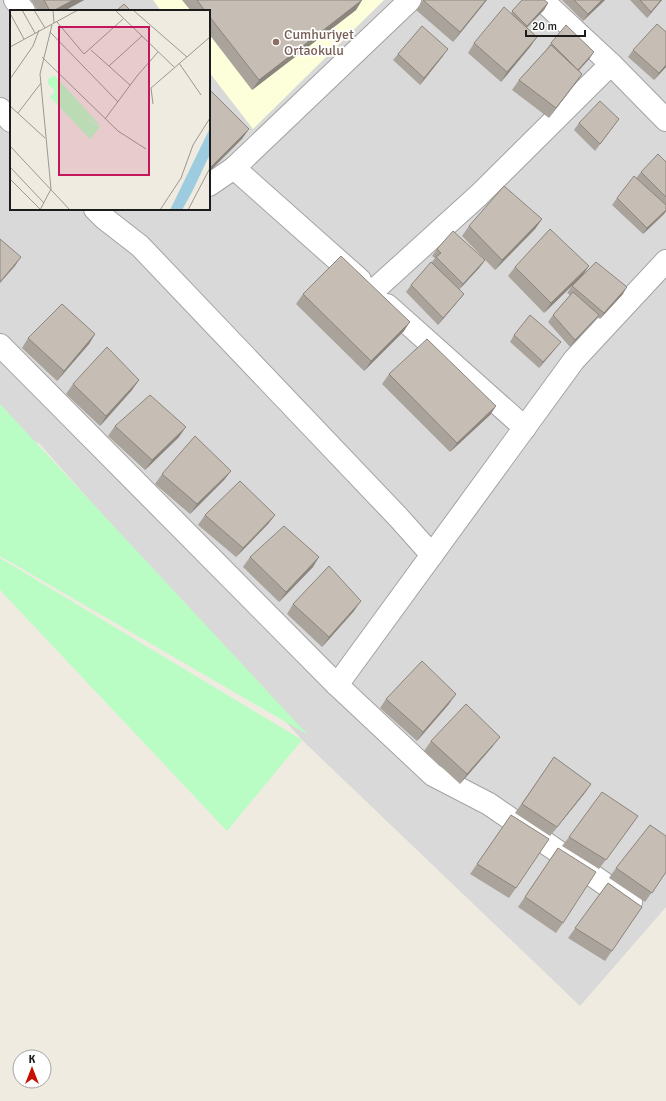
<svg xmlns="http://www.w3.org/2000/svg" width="666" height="1101" viewBox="0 0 666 1101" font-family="Signika,sans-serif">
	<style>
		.residential { fill: #dad9d9; fill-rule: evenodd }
		.education { fill: #fcffd9 }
		.park { fill: #b9fdc4 }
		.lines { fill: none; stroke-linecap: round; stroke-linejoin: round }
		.minor-casing { stroke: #a3a3a3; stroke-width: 24 }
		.minor { stroke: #fff; stroke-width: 22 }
		.wall { fill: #aaa39b }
		.shaded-wall { fill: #8b857e }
		.building { fill: #c6beb4; stroke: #8b857e }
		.education-dot { fill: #8d6e63; stroke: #fff; stroke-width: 1.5 }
		.labels { text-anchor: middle; stroke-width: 3.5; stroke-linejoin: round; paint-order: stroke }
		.education-label { font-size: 14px; fill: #785e54; stroke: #fff; text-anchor: start }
		.inset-road { fill: none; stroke: #9b9892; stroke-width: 1 }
		.view { fill: #c2185b; fill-opacity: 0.15; stroke: #c2185b; stroke-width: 2 }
		.inset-edge { fill: none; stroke: #1c1c1c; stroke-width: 2 }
	</style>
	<rect width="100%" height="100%" fill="#efebe1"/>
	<!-- residential -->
	<path class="residential" d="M0,0H666V907L580,1006L302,740L38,442L0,470ZM11,11H209V209H11Z"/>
	<!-- education -->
	<path class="education" d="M153,0H384L253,129L209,72V11H161Z"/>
	<!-- park -->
	<g class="park">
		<path d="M0,404L308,735L0,556Z"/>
		<path d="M0,558L302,740L227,831L0,590Z"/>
	</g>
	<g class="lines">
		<!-- minor casing -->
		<g class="minor-casing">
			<g id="minor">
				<path d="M15,0L24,11"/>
				<path d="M542,0L611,64L666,120"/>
				<path d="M0,109L11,121"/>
				<path d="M234,168L360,280"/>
				<path d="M209,185L234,168L410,0"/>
				<path d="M95,209L104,218L140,246L399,518L432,555"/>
				<path d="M372,292L479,195L611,64"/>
				<path d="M387,305L525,428"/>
				<path d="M0,345L337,685L433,775L489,804L631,902"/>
				<path d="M337,685L574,360L666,261"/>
			</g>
		</g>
		<!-- minor -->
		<use href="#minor" class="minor"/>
	</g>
	<!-- wall -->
	<g class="wall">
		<path d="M31,0H84L64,11H38Z"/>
		<path d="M182,0H362L356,10L252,90L209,34V11H191Z"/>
		<path d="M423,0L483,5L453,42L416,10Z"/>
		<path d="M522,0L548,3L544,10L527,28L537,37L530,47L501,82L468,53L474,43L511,13Z"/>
		<path d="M562,0H605L583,21Z"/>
		<path d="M630,0H662L647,18Z"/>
		<path d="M666,32V67L654,80L628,57L633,50Z"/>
		<path d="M551,43L590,58L579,70L582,74L549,118L512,90L519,80L546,50Z"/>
		<path d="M398,54L443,56L420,85L393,60Z"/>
		<path d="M579,123L614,126L595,151L574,130Z"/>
		<path d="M666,162V211L664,214L643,234L612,205L617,198L636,178L641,172Z"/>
		<path d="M542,219L535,229L495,270L462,236L469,226Z"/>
		<path d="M437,249L485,260L480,267L459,289L464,294L459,300L438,325L406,292L411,285L431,263L435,258L432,256Z"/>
		<path d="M589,266L582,276L544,313L508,276L515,267Z"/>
		<path d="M572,286L623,294L600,319L597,317L594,321L570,347L548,322L553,315L570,295L567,293Z"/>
		<path d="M303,294L404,331L364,371L296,304Z"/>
		<path d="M95,334L89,344L57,381L22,348L28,338Z"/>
		<path d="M514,335L556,348L539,368L510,342Z"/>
		<path d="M389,374L496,406L490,415L450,452L382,384Z"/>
		<path d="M139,380L132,390L100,426L66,394L73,384Z"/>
		<path d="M115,426L179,437L145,470L108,436Z"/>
		<path d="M231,471L224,480L190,514L155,484L162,474Z"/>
		<path d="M205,515H275L268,524L236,557L198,525Z"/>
		<path d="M250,557L313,567L279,602L243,567Z"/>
		<path d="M293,604L354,611L322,647L287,614Z"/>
		<path d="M386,699L449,704L417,741L380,708Z"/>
		<path d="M431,741L493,746L460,784L424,751Z"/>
		<path d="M554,757L591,784L584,794L550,836L515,813Z"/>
		<path d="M511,815L516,888L509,898L470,874Z"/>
		<path d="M638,816L599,869L562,846L569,837Z"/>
		<path d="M558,848L563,923L556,933L518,907Z"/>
		<path d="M616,868L666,872L645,902L609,878Z"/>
		<path d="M608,883L642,907L605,961L568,938Z"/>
	</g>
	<!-- shaded-wall -->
	<g class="shaded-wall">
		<path d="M73,0H84L64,11H53Z"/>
		<path d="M362,0L356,10L252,90L259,80Z"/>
		<path d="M486,0H487L483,5L453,42L460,32Z"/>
		<path d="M602,0H605L583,21L588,14Z"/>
		<path d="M661,0H662L647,18L651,12Z"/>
		<path d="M548,3L544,10L522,32L527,26Z"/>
		<path d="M537,37L530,47L501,82L507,72Z"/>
		<path d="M448,49L443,56L420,85L424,78Z"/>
		<path d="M594,52L590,58L573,77L578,70Z"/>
		<path d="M666,65V67L654,80L659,73Z"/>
		<path d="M582,74L576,83L549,118L556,108Z"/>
		<path d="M249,129L242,139L209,172V169Z"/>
		<path d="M666,210V211L664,214L643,234L647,228Z"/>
		<path d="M542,219L535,229L495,270L502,260Z"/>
		<path d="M21,257L15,266L0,283V282Z"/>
		<path d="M485,260L480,267L458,291L463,284Z"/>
		<path d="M589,266L582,276L544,313L551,303Z"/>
		<path d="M627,287L623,294L600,319L604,313Z"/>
		<path d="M464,294L459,300L438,325L443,318Z"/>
		<path d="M599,315L594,321L570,347L575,340Z"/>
		<path d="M410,322L404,331L364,371L371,361Z"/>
		<path d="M95,334L89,344L57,381L64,371Z"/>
		<path d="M561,342L556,348L539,368L543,362Z"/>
		<path d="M139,380L132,390L100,426L106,416Z"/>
		<path d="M496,406L490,415L450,452L457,443Z"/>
		<path d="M186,427L179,437L145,470L152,460Z"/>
		<path d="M231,471L224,480L190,514L197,504Z"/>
		<path d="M275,515L268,524L236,557L243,548Z"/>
		<path d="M319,557L313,567L279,602L286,592Z"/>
		<path d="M361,601L354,611L322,647L329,637Z"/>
		<path d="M456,694L449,704L417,741L423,732Z"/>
		<path d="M500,737L493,746L460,784L467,774Z"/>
		<path d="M591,784L584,794L550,836L557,827Z"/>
	</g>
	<!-- building -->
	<g class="building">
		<path d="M44,0H73L53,11H50Z"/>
		<path d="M197,0H362L259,80L209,16V11H205Z"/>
		<path d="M423,0H486L460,32Z"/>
		<path d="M522,0H544L548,3L527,26L512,11Z"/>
		<path d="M574,0H602L588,14Z"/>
		<path d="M640,0H661L651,12Z"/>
		<path d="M124,4L131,11H116Z"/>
		<path d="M504,7L537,37L507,72L474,43Z"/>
		<path d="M657,24L666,32V65L659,73L633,50Z"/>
		<path d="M566,25L594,52L578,70L551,43Z"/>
		<path d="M422,26L448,49L424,78L398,54Z"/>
		<path d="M551,45L582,74L556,108L519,80Z"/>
		<path d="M209,89L249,129L209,169Z"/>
		<path d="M600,101L619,119L600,144L579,123Z"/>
		<path d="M658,154L666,162V197L641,172Z"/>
		<path d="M634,176L666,205V210L647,228L617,198Z"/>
		<path d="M504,186L542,219L502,260L469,226Z"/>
		<path d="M550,229L589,266L551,303L515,267Z"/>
		<path d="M453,231L485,260L463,284L436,257L441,253L437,249Z"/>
		<path d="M0,239L21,257L0,282Z"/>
		<path d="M341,256L410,322L371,361L303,294Z"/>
		<path d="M431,262L464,294L443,318L411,285Z"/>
		<path d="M596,262L627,287L604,313L572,286Z"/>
		<path d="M573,292L599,315L575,340L553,315Z"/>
		<path d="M62,304L95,334L64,371L28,338Z"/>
		<path d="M530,315L561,342L543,362L514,335Z"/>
		<path d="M427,339L496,406L457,443L389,374Z"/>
		<path d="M107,347L139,380L106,416L73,384Z"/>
		<path d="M150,395L186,427L152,460L115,426Z"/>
		<path d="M195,436L231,471L197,504L162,474Z"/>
		<path d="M240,481L275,515L243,548L205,515Z"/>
		<path d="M284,526L319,557L286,592L250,557Z"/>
		<path d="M329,566L361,601L329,637L293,604Z"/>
		<path d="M422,661L456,694L423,732L386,699Z"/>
		<path d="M466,704L500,737L467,774L431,741Z"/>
		<path d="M554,757L591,784L557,827L522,804Z"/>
		<path d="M602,792L638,816L606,860L569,837Z"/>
		<path d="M511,815L549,839L516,888L477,864Z"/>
		<path d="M650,825L666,836V872L652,893L616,868Z"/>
		<path d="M558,848L596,872L563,923L525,897Z"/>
		<path d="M608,883L642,907L612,951L575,928Z"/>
	</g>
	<!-- markers -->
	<circle class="education-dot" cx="276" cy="42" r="4"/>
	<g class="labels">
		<!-- education labels -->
		<g class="education-label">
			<text x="284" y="39">Cumhuriyet<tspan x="284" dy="16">Ortaokulu</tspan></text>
		</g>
	</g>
	<!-- overview -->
	<g transform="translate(10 10)">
		<rect width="200" height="200" fill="#efebe1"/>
		<path d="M44,65L91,116L71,105L90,117L80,129L40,87L45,81L38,74V69Z" fill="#b9fdc4"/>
		<path d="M200,118V144L182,182L172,200H160Z" fill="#9dcbe0"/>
		<path class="inset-road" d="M12,0L25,23M24,0L35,18M43,0L44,13M105,0L164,57M123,0L177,47M1,5L14,29M47,12L74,44L113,9M40,22L108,92M0,37L68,0M81,40L120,75M32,47L108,121L136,139M169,53L191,85M99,56L132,26M0,69L23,36L29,20M143,94L141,78L200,27M0,96L35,128M8,103L31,73M95,109L127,66L148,42M0,136L60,200M0,157L34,193M0,169L30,199M30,200L41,179L30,64L42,15M150,200L171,168L183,135L200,108M178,200L200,158"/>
		<path class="view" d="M49,17H139V165H49Z"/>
		<rect width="200" height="200" class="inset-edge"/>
	</g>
	<!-- north arrow -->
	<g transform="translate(32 1069)"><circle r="19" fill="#ffffff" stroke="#a4a4a4"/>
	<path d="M0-3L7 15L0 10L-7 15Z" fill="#c81100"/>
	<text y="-6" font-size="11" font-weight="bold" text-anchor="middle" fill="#1c1c1c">K</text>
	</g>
	<!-- scale -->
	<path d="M526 30v6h59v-6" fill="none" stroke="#1c1c1c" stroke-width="2"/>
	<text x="532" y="30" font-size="12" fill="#1c1c1c" stroke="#ffffff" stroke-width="3" paint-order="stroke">20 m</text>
</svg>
